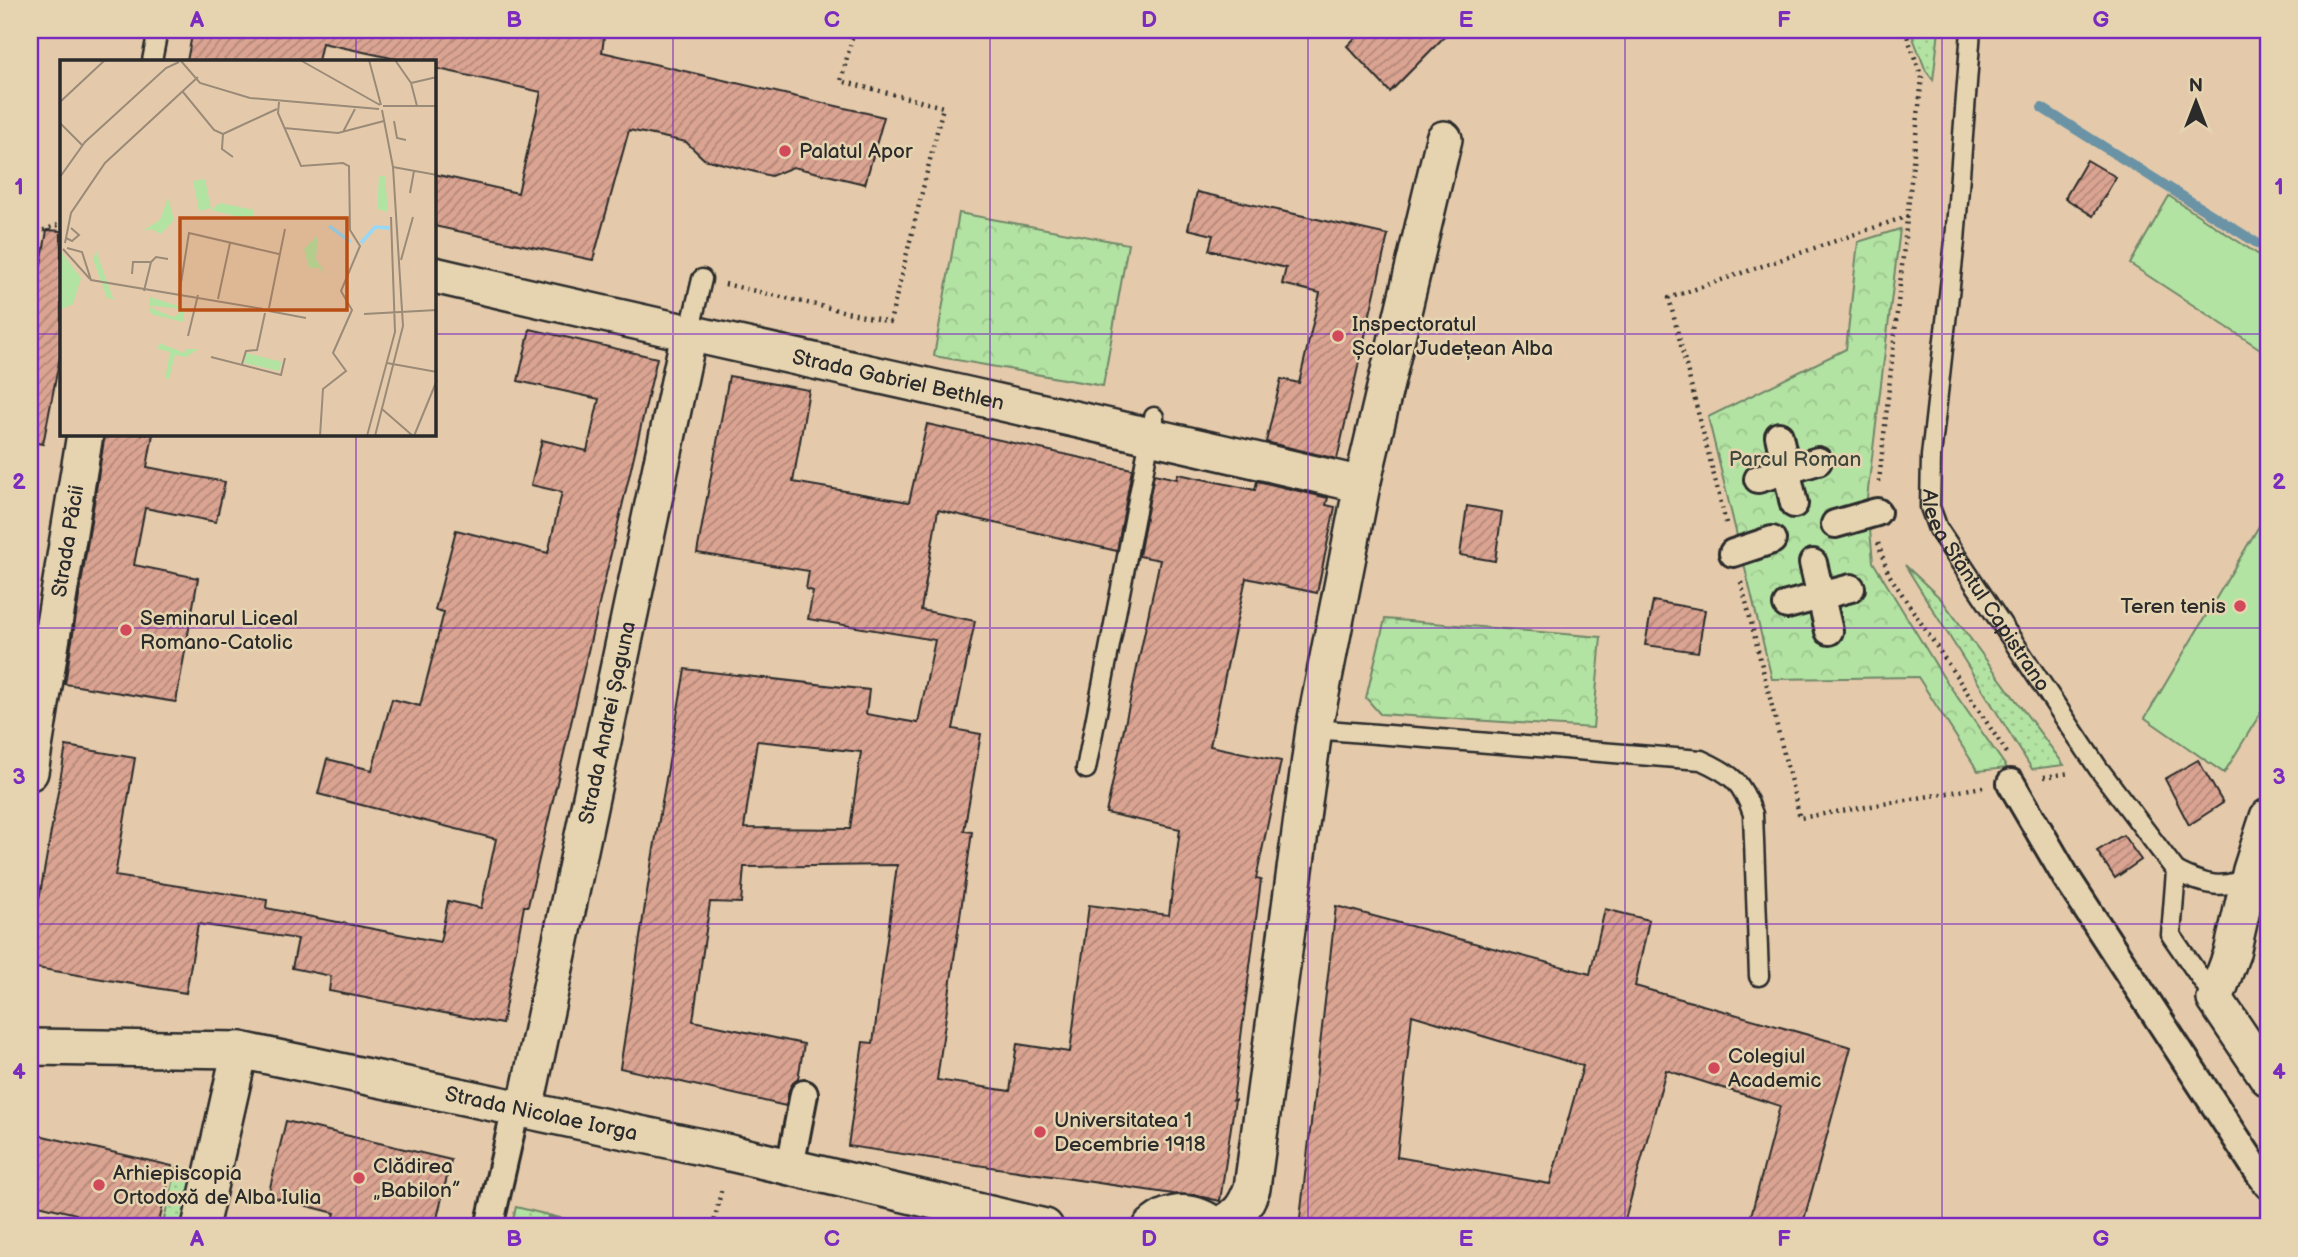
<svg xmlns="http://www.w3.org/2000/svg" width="2298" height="1257" viewBox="0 0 2298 1257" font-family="'Balsamiq Sans',sans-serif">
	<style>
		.grass { fill: url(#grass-dots); stroke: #6f8767; stroke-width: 2 }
		.forest { fill: url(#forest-crowns); stroke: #6f8767; stroke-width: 2 }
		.pitch { fill: #b3e3a3; stroke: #6f8767; stroke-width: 2 }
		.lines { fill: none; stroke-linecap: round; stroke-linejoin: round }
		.stream { stroke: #6b93a5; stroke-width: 10 }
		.building { fill: url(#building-hatch); stroke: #2b2b2b; stroke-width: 2; fill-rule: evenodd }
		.service-casing { stroke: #2b2b2b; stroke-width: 23 }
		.pedestrian-casing { stroke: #2b2b2b; stroke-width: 32 }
		.minor-casing { stroke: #2b2b2b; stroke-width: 40 }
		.path { stroke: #2b2b2b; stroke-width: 4.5; stroke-dasharray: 2 5; stroke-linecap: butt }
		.service { stroke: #e6d4b1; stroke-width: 18 }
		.pedestrian { stroke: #e6d4b1; stroke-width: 26 }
		.minor { stroke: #e6d4b1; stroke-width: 35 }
		.grid { fill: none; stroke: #7b2cbf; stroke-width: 2; stroke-opacity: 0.55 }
		.poi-dot { fill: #d1495b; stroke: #e6d4b1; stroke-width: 2.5 }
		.labels { text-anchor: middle; stroke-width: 5; stroke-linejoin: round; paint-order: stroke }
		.poi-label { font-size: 21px; fill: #2b2b2b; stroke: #e6d4b1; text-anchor: start }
		.street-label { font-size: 21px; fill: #2b2b2b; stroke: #e6d4b1 }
		.park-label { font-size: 21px; fill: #3f473d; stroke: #e6d4b1 }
		.inset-river { fill: none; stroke: #95d8f7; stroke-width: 3.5 }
		.inset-road { fill: none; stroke: #9a8a78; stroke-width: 2 }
		.view { fill: #b94e14; fill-opacity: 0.15; stroke: #b94e14; stroke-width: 3.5 }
		.inset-edge { fill: none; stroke: #2b2b2b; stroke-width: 3.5 }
		.neatline { fill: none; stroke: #7b2cbf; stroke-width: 2.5 }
		.grid-label { font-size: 23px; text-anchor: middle; font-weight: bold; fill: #7b2cbf }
	</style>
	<defs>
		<pattern id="grass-dots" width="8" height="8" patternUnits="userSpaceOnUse" patternTransform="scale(1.75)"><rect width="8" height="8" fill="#b3e3a3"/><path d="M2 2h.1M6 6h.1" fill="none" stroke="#9ac38c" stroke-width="1.8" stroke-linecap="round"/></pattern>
		<pattern id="forest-crowns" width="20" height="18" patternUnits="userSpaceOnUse" patternTransform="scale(1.75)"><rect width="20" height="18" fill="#b3e3a3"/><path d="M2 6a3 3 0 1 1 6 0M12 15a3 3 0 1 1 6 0" fill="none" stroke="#9ac38c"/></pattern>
		<pattern id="building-hatch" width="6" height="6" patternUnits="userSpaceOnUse" patternTransform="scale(1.75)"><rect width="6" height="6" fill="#dba492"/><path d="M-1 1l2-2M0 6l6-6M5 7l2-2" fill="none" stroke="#b28677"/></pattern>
	</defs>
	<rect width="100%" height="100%" fill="#e4caab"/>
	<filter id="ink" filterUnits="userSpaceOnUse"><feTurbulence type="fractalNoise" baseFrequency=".0143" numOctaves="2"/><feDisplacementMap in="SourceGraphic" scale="14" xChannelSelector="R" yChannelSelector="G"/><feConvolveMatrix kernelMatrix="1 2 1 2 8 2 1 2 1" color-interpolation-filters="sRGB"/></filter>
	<g filter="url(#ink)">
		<!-- grass -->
		<g class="grass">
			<path d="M1910,30H1939L1933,80L1926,71Z"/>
			<path d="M1905,565L1941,599L2064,765L2032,769Z"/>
			<path d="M177,1167L197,1173L185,1227H162Z"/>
			<path d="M516,1207L593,1226V1227L548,1217L545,1227H511Z"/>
			<path d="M45,1213L69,1219L67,1227H42Z"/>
		</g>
		<!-- forest -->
		<g class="forest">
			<path d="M959,213L1128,244L1103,386L934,356Z"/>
			<path d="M1900,229L1867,498L1873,562L1942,675L2007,768L1978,771L1918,677L1772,679L1708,417L1846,349L1858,242Z"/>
			<path d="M1385,619L1601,637L1593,728L1380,714L1366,698Z"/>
		</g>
		<!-- pitch -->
		<g class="pitch">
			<path d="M2169,196L2268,261V354L2130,264Z"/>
			<path d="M2268,511V701L2224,773L2145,718Z"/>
		</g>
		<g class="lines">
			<!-- stream -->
			<path class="stream" d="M2042,108L2268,250"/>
		</g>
		<!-- building -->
		<g class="building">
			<path d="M193,30H605L602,52L884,117L865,184L793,167L771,176L704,159L686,142L629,130L593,260L434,226V174L518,193L541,92L434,68V61H405L322,43L318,61H187Z"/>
			<path d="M1363,30H1451L1390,92L1347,46Z"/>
			<path d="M2087,160L2116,177L2093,216L2065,198Z"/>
			<path d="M1197,192L1388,235L1337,459L1266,442L1281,379L1299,383L1320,293L1282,284L1286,268L1209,250L1213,235L1188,229Z"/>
			<path d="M47,230L61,231V352L43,444L30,442V297L35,298Z"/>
			<path d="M530,329L657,358L528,906H524L502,1024L329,991L331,976L292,968L298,939L198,924L186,993L30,967V951L66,746L135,758L115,876L267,900L266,908L440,942L448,901L481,908L496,839L318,794L327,759L372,770L392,699L420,706L444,612L435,610L456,530L548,553L562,492L531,485L542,440L587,451L599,399L518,381Z"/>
			<path d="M729,376L809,390L793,482L909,502L927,424L1132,469L1117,551L938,510L921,610L975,621L953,729L981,734L964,831L972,832L937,1080L1010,1091L1017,1044L1070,1052L1089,905L1169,915L1180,829L1106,813L1160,560L1139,556L1154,474L1177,479L1178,474L1255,490L1257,481L1328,498L1326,505L1335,507L1317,593L1246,578L1210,746L1281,761L1256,879L1261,880L1233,1100H1235L1220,1201L1194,1195L1173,1194L848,1146L863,1042L873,1043L897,865L744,867L741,903L710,902L693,1021L804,1044L798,1079L793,1083L789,1090L786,1106L620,1068L651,866L685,669L869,690L866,714L918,723L935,640L808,619L813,591L806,589L809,571L697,553ZM757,741L861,752L850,829L744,828Z"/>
			<path d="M105,434H153L147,467L225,482L216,522L145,508L134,565L198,578L176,702L65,684Z"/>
			<path d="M1467,506L1502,512L1495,561L1460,555Z"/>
			<path d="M1653,601L1705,610L1698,652L1645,645Z"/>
			<path d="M2198,760L2223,803L2189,825L2165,779Z"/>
			<path d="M2123,835L2141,860L2115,878L2097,851Z"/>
			<path d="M1336,906L1590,974L1605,909L1649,920L1635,986L1851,1047L1802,1227H1748L1780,1106L1666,1070L1623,1227H1299ZM1412,1015L1583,1066L1550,1184L1397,1157Z"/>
			<path d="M286,1121L451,1160L435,1227H331L335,1213L268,1196Z"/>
			<path d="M30,1133L172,1166L158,1227H73L76,1214L30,1203Z"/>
		</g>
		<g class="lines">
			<!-- service casing -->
			<g class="service-casing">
				<g id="service">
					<path id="s1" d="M1971,30L1955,241L1931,456L1930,507L1938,529L2098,768L2176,871L2171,935L2215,999"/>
					<path d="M152,61L158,30"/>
					<path d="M689,334L702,279"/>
					<path d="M1314,729L1701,760C1732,774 1742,782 1753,814L1759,976"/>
					<path d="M1086,769L1154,417"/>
					<path d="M2176,871C2199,883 2228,894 2249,873"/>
				</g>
			</g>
			<!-- pedestrian casing -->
			<g class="pedestrian-casing">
				<g id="pedestrian">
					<path d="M1779,436L1794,504"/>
					<path d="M1758,479L1818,461"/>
					<path d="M1835,524L1877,512"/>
					<path d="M1733,553L1772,540"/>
					<path d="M1813,563L1829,631"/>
					<path d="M1787,605L1851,588"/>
					<path d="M2011,783L2066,877L2259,1173L2268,1185"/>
					<path d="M790,1167L804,1094"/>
					<path d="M489,1227L516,1108"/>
				</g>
			</g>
			<!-- minor casing -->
			<g class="minor-casing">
				<g id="minor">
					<path id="s2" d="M434,275C743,347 1053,412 1362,485"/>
					<path id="s3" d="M30,772L85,434"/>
					<path d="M2268,817L2251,870L2232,953L2215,999L2268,1078"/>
					<path id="s4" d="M30,1047L240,1050L730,1153L1045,1227"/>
					<path id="s5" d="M525,1110L689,334"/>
					<path d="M200,1227L240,1050"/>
					<path d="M1151,1227C1171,1208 1196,1210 1216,1227"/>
					<path d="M1218,1227C1238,1215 1244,1210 1252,1188L1314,729L1362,485L1444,139"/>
				</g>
			</g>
			<!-- path -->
			<g class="path">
				<path d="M30,235L61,224"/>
				<path d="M725,284L890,322L943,107L841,81L854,30"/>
				<path d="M1879,482L1922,78L1905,30"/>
				<path d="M1726,523L1669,298L1908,216"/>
				<path d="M1878,543L1888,573L2007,753"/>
				<path d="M1741,582L1800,818L1983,787"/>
				<path d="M2044,777L2070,773"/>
				<path d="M713,1227L722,1187"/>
			</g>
			<!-- service -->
			<use href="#service" class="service"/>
			<!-- pedestrian -->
			<use href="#pedestrian" class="pedestrian"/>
			<!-- minor -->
			<use href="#minor" class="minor"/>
		</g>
	</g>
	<!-- grid -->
	<path class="grid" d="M356,30V61M673,30V1227M990,30V1227M1308,30V1227M1625,30V1227M1942,30V1227M30,334H61M434,334H2268M356,434V1227M30,628H2268M30,924H2268"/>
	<!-- markers -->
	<g class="poi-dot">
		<circle cx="785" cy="151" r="7"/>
		<circle cx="1338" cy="336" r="7"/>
		<circle cx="2240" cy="606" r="7"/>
		<circle cx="126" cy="630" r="7"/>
		<circle cx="1714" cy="1068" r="7"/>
		<circle cx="1040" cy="1132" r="7"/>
		<circle cx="359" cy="1178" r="7"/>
		<circle cx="99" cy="1185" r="7"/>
	</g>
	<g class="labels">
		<!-- poi labels -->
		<g class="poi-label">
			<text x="799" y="158">Palatul Apor</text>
			<text x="1352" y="331">Inspectoratul<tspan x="1352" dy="24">Școlar Județean Alba</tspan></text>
			<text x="2226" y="613" text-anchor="end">Teren tenis</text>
			<text x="140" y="625">Seminarul Liceal<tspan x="140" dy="24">Romano-Catolic</tspan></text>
			<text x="1728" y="1063">Colegiul<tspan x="1728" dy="24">Academic</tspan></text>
			<text x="1054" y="1127">Universitatea 1<tspan x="1054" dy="24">Decembrie 1918</tspan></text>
			<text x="373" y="1173">Clădirea<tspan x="373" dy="24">„Babilon”</tspan></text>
			<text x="113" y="1180">Arhiepiscopia<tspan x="113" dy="24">Ortodoxă de Alba Iulia</tspan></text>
		</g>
		<!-- street labels -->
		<g class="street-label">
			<text dy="7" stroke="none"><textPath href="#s2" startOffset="476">Strada Gabriel Bethlen</textPath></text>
			<text dy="7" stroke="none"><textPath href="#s3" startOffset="234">Strada Păcii</textPath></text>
			<text dy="7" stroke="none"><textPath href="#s1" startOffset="578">Aleea Sfântul Capistrano</textPath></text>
			<text dy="7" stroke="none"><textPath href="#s5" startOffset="396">Strada Andrei Șaguna</textPath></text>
			<text dy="7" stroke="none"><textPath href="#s4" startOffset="518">Strada Nicolae Iorga</textPath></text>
		</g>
		<!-- park labels -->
		<g class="park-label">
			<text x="1795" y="466">Parcul Roman</text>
		</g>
	</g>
	<!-- overview -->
	<g transform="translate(60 60)">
		<rect width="376" height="376" fill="#e4caab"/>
		<path d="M160,143L194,150L192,160L151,150ZM36,191L53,238L56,240L47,238L33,199ZM90,237L118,246L124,252L123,248L125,247L123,262L91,254L89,247L113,257L120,253L116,248L90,246ZM99,283L125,293L126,289H138L126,297L115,295L109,319L105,318L110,292L98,289Z" fill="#b3e3a3"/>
		<path d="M319,116H325L328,152L317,149ZM108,138L114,160L101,174L91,169L82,171L100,160ZM258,175L256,199L266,214L259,208H249L244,189ZM0,190L21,218L13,244L0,250ZM186,293L222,302L219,311L184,303Z" fill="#b3e3a3"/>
		<path d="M145,119L151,148L139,151L133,121Z" fill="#b3e3a3"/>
		<path class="inset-river" d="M269,166L291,182M301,183L315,167L330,168"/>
		<path class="inset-road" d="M240,0L320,45M309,0L321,45M335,0L351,23L357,46M121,1L140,23L190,38L319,49M351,23L377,17M123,32L154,70L163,74M0,42L45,0M219,42L218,53L241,106L283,103L289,106L290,170L300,186L281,231L292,250L273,293L286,311L263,329L260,376M323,46H377M334,61L337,78L346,80M0,63L22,85M224,68L278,73L324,61M283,72L295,49M163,74L217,49M163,74L162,89L173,97M333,107L377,115M0,117L25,82L106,8L119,2M350,133L354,111M6,178L12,181L19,175L11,168M5,183L11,153L45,103L138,17M7,188L22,192L31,220L203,249M3,189L30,219M341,200L353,157M72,214L73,202H91M84,231L91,202L96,197L108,199M119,235L129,173L219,194M158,239L170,183M209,248L225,169M209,251L246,258M304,254L377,250M0,270V311M128,276L138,235M151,297L221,315L225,298M327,303L377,312M182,304L186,291L197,290L205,253M322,349L353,376M307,376L335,272L331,157M315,376L343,266L333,107L322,50M354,376L377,320"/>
		<path class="view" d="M120,158H287V250H120Z"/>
		<rect width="376" height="376" class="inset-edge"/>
	</g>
	<!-- margin -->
	<rect width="2298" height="1257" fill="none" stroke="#e6d4b1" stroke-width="77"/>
	<!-- north arrow -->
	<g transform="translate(2196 102)" stroke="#e6d4b1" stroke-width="5" paint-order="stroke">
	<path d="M0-5L12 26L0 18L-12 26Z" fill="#2b2b2b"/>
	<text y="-10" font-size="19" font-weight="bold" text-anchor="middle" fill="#2b2b2b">N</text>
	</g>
	<rect x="38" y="38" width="2222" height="1180" class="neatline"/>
	<g class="grid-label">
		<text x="197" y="27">A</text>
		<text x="514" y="27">B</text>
		<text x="832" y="27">C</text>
		<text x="1149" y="27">D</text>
		<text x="1466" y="27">E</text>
		<text x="1784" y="27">F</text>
		<text x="2101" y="27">G</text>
		<text x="19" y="194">1</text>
		<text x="2279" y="194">1</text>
		<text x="19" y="489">2</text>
		<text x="2279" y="489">2</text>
		<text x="19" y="784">3</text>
		<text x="2279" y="784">3</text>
		<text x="19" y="1079">4</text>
		<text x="2279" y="1079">4</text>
		<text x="197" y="1246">A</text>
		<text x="514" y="1246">B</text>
		<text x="832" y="1246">C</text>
		<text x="1149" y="1246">D</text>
		<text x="1466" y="1246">E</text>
		<text x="1784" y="1246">F</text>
		<text x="2101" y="1246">G</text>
	</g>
</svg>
